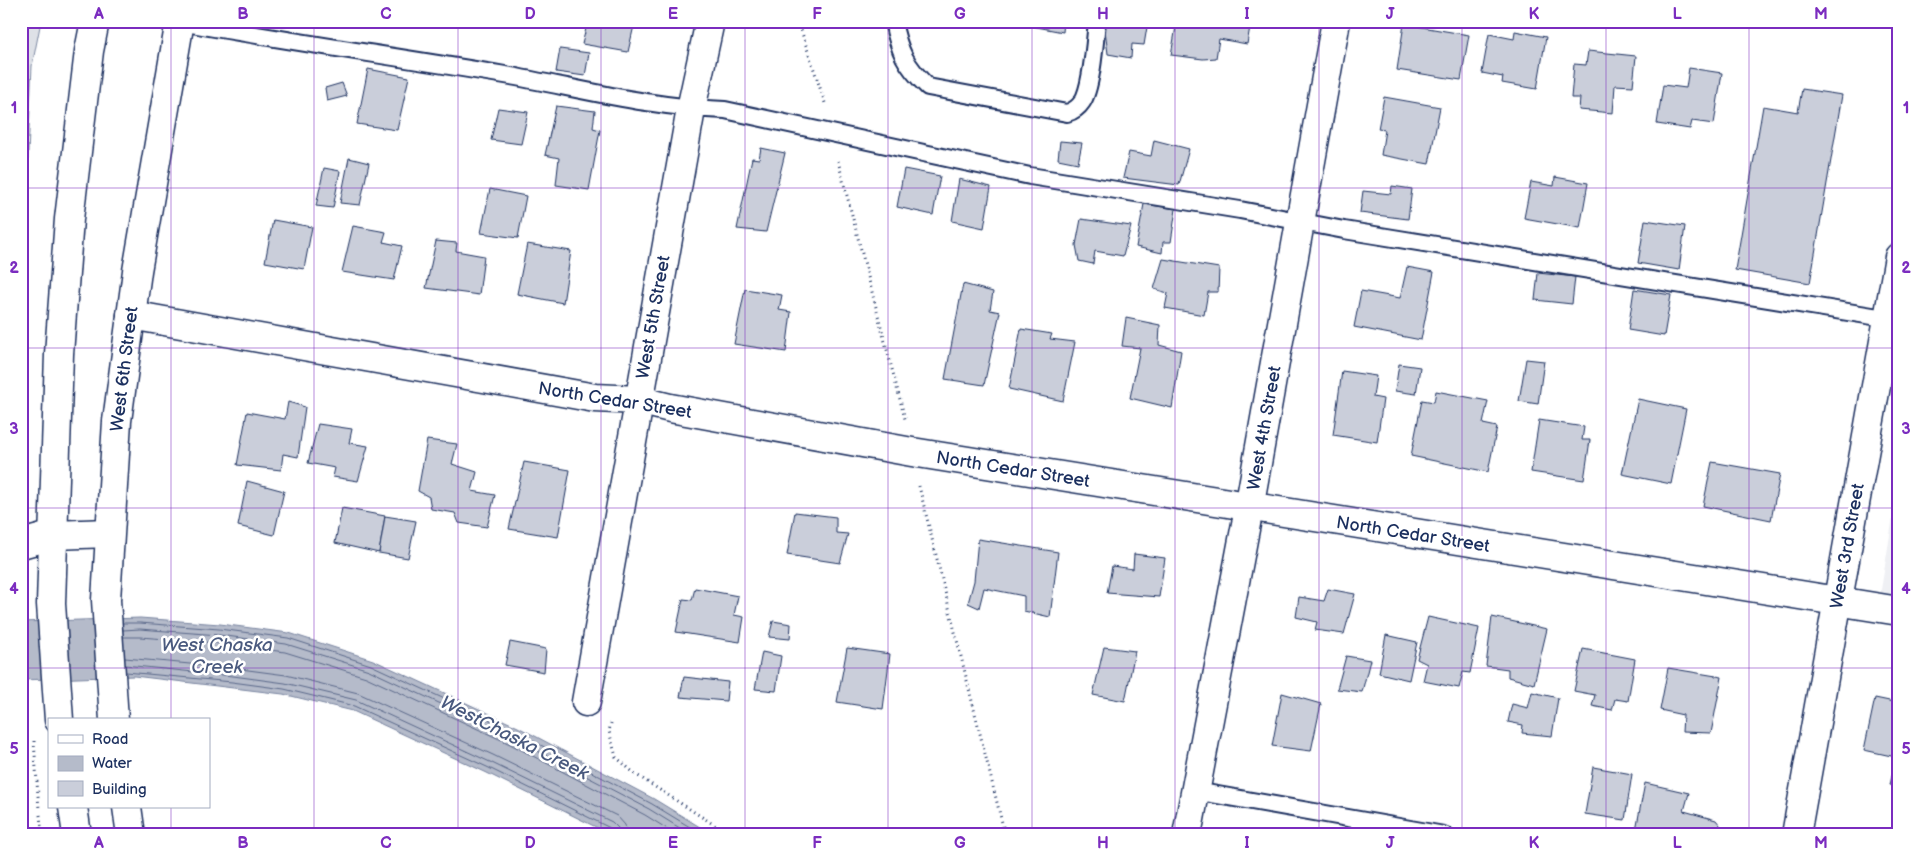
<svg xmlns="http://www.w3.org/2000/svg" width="1920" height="856" viewBox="0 0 1920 856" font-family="'Balsamiq Sans',sans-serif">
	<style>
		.built { fill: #eff0f4 }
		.green { fill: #dee1e7; stroke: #7c88a2 }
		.water { fill: #b5bbca; stroke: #77839f }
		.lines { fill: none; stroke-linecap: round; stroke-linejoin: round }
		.shore { stroke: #596789; stroke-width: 1 }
		.building { fill: #caceda; stroke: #1b2f5e }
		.service-casing { stroke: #1b2f5e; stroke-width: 20 }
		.minor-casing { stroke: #1b2f5e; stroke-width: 31 }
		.tertiary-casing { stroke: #1b2f5e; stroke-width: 31 }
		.primary-casing { stroke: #1b2f5e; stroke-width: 31 }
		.path { stroke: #1b2f5e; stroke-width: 3; stroke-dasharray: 1 4; stroke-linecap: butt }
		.service { stroke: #fff; stroke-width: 16 }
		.minor { stroke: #fff; stroke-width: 28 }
		.tertiary { stroke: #fff; stroke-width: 28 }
		.primary { stroke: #fff; stroke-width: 28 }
		.grid { fill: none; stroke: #7b2cbf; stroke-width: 1; stroke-opacity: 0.55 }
		.labels { text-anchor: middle; stroke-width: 5; stroke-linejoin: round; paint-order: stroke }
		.street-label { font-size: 18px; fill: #1b2f5e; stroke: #fff }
		.water-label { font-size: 19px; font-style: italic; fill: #49597e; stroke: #fff }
		.neatline { fill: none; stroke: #7b2cbf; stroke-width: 2 }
		.grid-label { font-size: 16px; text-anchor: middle; font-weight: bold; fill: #7b2cbf }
	</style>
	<rect width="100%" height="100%" fill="#fff"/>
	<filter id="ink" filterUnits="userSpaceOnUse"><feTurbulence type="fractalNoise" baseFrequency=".02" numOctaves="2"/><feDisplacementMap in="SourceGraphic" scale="10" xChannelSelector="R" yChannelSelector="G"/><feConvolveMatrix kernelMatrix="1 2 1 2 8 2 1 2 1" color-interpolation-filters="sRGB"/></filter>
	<g filter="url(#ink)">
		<!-- built -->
		<path class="built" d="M1899,480V599L1880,596Z"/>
		<!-- green -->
		<path class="green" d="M21,21H41L32,66L21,309Z"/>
		<!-- water -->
		<path class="water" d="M140,618L220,624L289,633L373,660L518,727L654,799L713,835H612L485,772L353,711L283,694L134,676L21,680V622Z"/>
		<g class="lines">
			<!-- shore -->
			<g class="shore">
				<path d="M123,623H140L219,629L288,638L371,665L516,732L652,804L703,835"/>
				<path d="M123,630L140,629L219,635L286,644L369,670L513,738L649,809L691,835"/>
				<path d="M124,637H140L218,643L285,652L366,677L510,744L645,815L677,835"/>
				<path d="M125,658L233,668L286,675L358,693L493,755L617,816L625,825L627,835"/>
				<path d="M125,665L233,676L285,683L356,700L490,762L612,822L618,828L619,835"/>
				<path d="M126,672L232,682L284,689L354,706L487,767L610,828L613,835"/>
			</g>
		</g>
		<!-- building -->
		<g class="building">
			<path d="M588,21H635L628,52L582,44Z"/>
			<path d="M1005,21H1064L1063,32Z"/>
			<path d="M1106,21H1148L1144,45L1132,44L1131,58L1108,54L1105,30Z"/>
			<path d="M1177,21H1251L1247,44L1219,39L1216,58L1203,59L1171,55Z"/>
			<path d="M1404,24L1469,35L1461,80L1397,70Z"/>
			<path d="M1515,31L1546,37L1537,89L1502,83L1503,77L1482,73L1489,34L1514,39Z"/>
			<path d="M560,49L589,53L585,76L556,72Z"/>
			<path d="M1588,51L1636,56L1633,86L1615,85L1613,113L1579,110L1580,98H1571L1574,64L1586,65Z"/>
			<path d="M1689,68L1722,73L1714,124L1692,121L1690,129L1657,124L1663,85L1686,88Z"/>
			<path d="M368,69L409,77L397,130L357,124Z"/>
			<path d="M342,83L347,96L327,101L325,88Z"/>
			<path d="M1802,89L1842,95L1810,283L1735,270L1763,106L1798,112Z"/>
			<path d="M1384,97L1440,107L1429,164L1381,155L1385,130L1378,129Z"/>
			<path d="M556,106L595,111L593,128L600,130L589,190L556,185L559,158L545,155Z"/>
			<path d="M498,108L528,112L521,144L491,140Z"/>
			<path d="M1154,140L1189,149L1179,185L1123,178L1129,152L1151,156Z"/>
			<path d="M1060,141L1082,143L1078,163L1058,159Z"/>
			<path d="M761,148L785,153L766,232L737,229L752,158L759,159Z"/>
			<path d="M349,158L369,163L360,205L340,203Z"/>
			<path d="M324,168L340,171L333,208L316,206Z"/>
			<path d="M904,169L940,176L933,215L897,207Z"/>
			<path d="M1555,177L1588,183L1580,228L1524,218L1531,182L1554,186Z"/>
			<path d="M959,179L991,187L984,228L952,221Z"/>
			<path d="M1392,186L1412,189L1408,219L1360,213L1363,191L1391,194Z"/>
			<path d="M490,189L526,196L518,238L481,233Z"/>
			<path d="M1144,204L1176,209L1171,242H1163L1162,253L1136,247Z"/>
			<path d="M1081,219L1131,226L1123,256L1095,251L1093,264L1079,261L1076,245Z"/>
			<path d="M273,220L312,227L304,269L265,262Z"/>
			<path d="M1645,220L1685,226L1679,270L1638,263Z"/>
			<path d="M353,226L386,232L383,242L402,246L394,280L342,272Z"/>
			<path d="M436,241L457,243L456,251L484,256L479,295L426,288Z"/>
			<path d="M527,244L571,251L563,303L517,294Z"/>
			<path d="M1163,259L1219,268L1218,292H1208L1204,315L1165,308L1168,293L1154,289Z"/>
			<path d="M1407,267L1434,272L1421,340L1354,327L1361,291L1400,298Z"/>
			<path d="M1538,273L1575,277L1572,304L1535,300Z"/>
			<path d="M963,284L993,292L990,310L1000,312L984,385L945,379Z"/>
			<path d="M745,289L782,295L779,310L791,312L786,352L734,344Z"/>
			<path d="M1634,289L1671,295L1664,336L1628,330Z"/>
			<path d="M1126,318L1160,325L1159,345L1181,351L1172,408L1130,398L1140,348L1122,346Z"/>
			<path d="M1021,329L1052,334L1050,339L1075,342L1063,401L1009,389Z"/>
			<path d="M1526,359L1544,361L1538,404L1519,401Z"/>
			<path d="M1399,364L1420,367L1416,394L1395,391Z"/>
			<path d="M1342,371L1376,376L1373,397L1383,399L1377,442L1333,435Z"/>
			<path d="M1436,391L1488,401L1483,424L1497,427L1488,472L1411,456L1422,400L1434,402Z"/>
			<path d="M1638,399L1686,409L1671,484L1622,474Z"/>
			<path d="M288,402L305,407L298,457L283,454L281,470L237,465L247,412L285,419Z"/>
			<path d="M1539,420L1584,427L1582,440H1590L1584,480L1531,472Z"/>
			<path d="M318,424L352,429L349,443L368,446L358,481L333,477L335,468L308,463Z"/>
			<path d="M427,440L457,444L452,464L477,472L472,491L495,495L487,527L459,523L455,513L431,509L429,497L418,491Z"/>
			<path d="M524,462L570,470L558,537L509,529Z"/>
			<path d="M1712,462L1780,474L1771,520L1703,506Z"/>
			<path d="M247,481L284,491L274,535L238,526Z"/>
			<path d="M342,508L385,516L379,553L335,543Z"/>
			<path d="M795,512L836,517V533L848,534L840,563L787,555Z"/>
			<path d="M385,516L416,521L408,558L379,553Z"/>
			<path d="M978,539L1058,552L1050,617L1024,611V596L984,588L979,608L968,603L974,581Z"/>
			<path d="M1134,554L1165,558L1159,597L1107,593L1112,566L1133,569Z"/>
			<path d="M695,588L738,596L734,615L744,617L740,642L676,632L683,599L692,600Z"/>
			<path d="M1328,589L1355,594L1344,634L1315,630L1317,622L1296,617L1299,597L1324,601Z"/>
			<path d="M1428,617L1479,628L1470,673L1463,672L1459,688L1423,681L1427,664L1417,659Z"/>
			<path d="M1492,617L1547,629L1534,684L1508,677V669L1486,666Z"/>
			<path d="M773,621L791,624L790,639L769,637Z"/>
			<path d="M1386,635L1417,642L1409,680L1379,673Z"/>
			<path d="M510,642L546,649L544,672L505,665Z"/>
			<path d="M1104,647L1135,651L1125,701L1093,695Z"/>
			<path d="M847,648L890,654L883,709L837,702Z"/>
			<path d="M1583,649L1635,659L1628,701L1615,699L1612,710L1592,706L1595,695L1574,691Z"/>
			<path d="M762,652L781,656L776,691L755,689Z"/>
			<path d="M1346,656L1370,660L1362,692L1337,689Z"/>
			<path d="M1668,668L1722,677L1711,733L1682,732L1683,715L1660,710Z"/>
			<path d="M684,677L728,682L726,701L680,697Z"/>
			<path d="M1532,692L1558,698L1552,736L1522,733L1523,725L1508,722L1512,704L1528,708Z"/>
			<path d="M1282,693L1321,704L1311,751L1272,746Z"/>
			<path d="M1875,698L1899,703V787L1890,785L1896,757L1864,750Z"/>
			<path d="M1593,767L1632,774L1625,820L1585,814Z"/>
			<path d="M1645,783L1689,793L1684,811L1716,820L1728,835H1635Z"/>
		</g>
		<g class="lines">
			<!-- service casing -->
			<g class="service-casing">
				<g id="service">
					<path d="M893,21C899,51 905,65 928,87L1067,113C1074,111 1078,108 1082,102C1092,88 1095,40 1097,21"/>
					<path d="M180,22C288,41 397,57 505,75C578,88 651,108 725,110L1030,176L1240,210L1344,230L1897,320"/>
					<path d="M1195,791L1444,835"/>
				</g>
			</g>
			<!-- minor casing -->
			<g class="minor-casing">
				<g id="minor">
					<path d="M131,315L595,398L638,400L670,408L912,452L1899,611"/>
					<path d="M586,702L691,109L710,21"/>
					<path d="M1796,835L1899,257"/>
				</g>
			</g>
			<!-- tertiary casing -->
			<g class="tertiary-casing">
				<g id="tertiary">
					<path d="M21,544L54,535L109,533"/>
					<path d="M1187,835L1249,508L1336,21"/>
				</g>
			</g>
			<!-- primary casing -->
			<g class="primary-casing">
				<g id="primary">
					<path d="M59,720L51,604L59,354L69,219L89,51L95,21"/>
					<path d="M114,720L106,600L117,421L137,271L180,21"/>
					<path d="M73,807L77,835"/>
					<path d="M127,807L131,835"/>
				</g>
			</g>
			<!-- path -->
			<g class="path">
				<path d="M798,21L826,106"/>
				<path d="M838,161L905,419"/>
				<path d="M919,486L1005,835"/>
				<path d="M611,723L609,731L616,757L635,774L730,835"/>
				<path d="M34,741L39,809"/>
				<path d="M40,815L42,835"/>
			</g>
			<!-- service -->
			<use href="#service" class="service"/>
			<!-- minor -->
			<use href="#minor" class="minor"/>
			<!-- tertiary -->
			<use href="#tertiary" class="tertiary"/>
			<!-- primary -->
			<use href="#primary" class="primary"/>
		</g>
	</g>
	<!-- grid -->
	<path class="grid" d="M171,21V720M314,21V835M458,21V835M601,21V835M745,21V835M888,21V835M1032,21V835M1175,21V835M1319,21V835M1462,21V835M1606,21V835M1749,21V835M21,188H1899M21,348H1899M21,508H1899M21,668H1899M171,807V835"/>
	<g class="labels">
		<!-- street labels -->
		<g class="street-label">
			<text transform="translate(653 317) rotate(-80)" y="6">West 5th Street</text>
			<text transform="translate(124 369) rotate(-83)" y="6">West 6th Street</text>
			<text transform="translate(615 400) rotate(9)" y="6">North Cedar Street</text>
			<text transform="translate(1264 428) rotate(-80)" y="6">West 4th Street</text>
			<text transform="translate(1013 469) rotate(9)" y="6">North Cedar Street</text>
			<text transform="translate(1413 534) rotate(9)" y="6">North Cedar Street</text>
			<text transform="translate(1847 546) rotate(-80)" y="6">West 3rd Street</text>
		</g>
		<!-- water labels -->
		<g class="water-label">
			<text x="217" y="651">West Chaska<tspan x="217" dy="22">Creek</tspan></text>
			<text transform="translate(515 737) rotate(27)" y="7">WestChaska Creek</text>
		</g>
	</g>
	<!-- margin -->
	<rect width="1920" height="856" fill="none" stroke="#fff" stroke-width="55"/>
	<!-- legend -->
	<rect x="48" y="718" width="162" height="90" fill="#ffffff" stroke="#a4acbf"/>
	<rect x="58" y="735" width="25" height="8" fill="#ffffff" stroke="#a4acbf"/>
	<text x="92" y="744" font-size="15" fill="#1b2f5e">Road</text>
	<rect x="58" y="756" width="25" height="15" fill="#b5bbca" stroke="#a4acbf"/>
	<text x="92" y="768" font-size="15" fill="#1b2f5e">Water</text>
	<rect x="58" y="781" width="25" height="15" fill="#caceda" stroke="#a4acbf"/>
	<text x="92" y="794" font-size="15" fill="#1b2f5e">Building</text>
	<rect x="28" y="28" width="1864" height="800" class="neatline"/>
	<g class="grid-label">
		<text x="99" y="19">A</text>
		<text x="243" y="19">B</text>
		<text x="386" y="19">C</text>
		<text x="530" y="19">D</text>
		<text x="673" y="19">E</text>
		<text x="817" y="19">F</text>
		<text x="960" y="19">G</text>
		<text x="1103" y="19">H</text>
		<text x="1247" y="19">I</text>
		<text x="1390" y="19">J</text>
		<text x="1534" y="19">K</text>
		<text x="1677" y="19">L</text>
		<text x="1821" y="19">M</text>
		<text x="14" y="113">1</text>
		<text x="1906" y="113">1</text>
		<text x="14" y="273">2</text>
		<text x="1906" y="273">2</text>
		<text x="14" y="434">3</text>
		<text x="1906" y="434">3</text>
		<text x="14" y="594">4</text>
		<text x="1906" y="594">4</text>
		<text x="14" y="754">5</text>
		<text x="1906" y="754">5</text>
		<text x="99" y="848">A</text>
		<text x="243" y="848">B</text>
		<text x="386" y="848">C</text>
		<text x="530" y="848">D</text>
		<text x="673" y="848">E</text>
		<text x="817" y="848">F</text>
		<text x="960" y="848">G</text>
		<text x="1103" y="848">H</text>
		<text x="1247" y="848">I</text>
		<text x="1390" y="848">J</text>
		<text x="1534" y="848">K</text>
		<text x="1677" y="848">L</text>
		<text x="1821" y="848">M</text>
	</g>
</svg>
